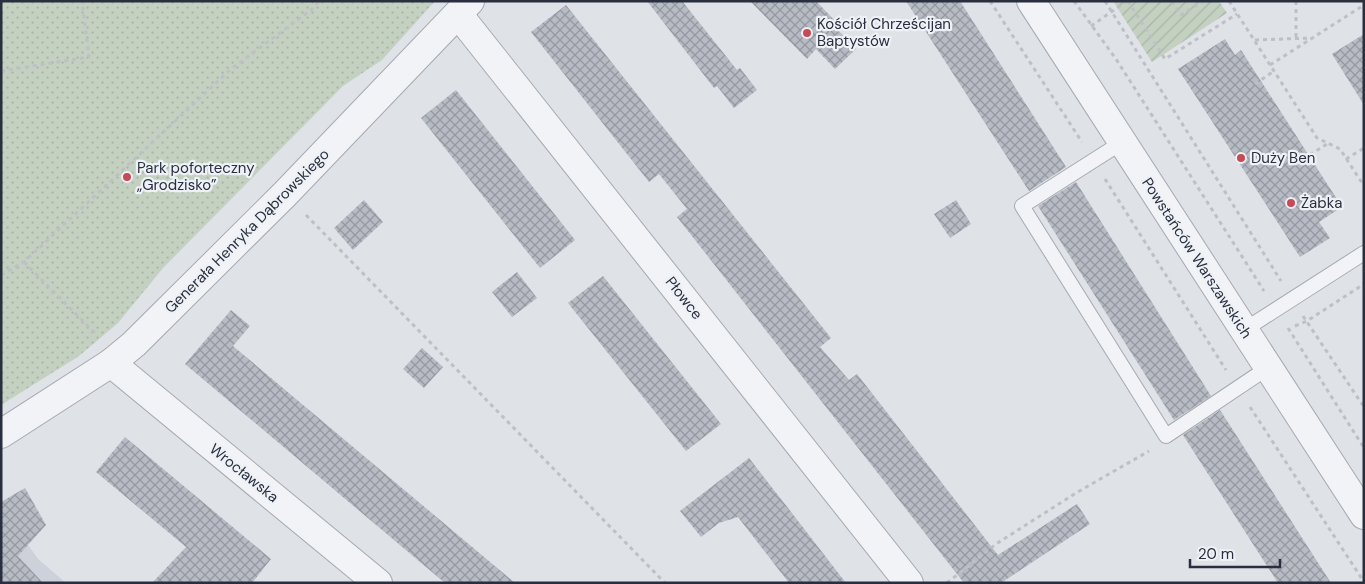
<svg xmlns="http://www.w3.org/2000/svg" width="1365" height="584" viewBox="0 0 1365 584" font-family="'DM Sans',sans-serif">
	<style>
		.built { fill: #cdd1d9 }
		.park { fill: url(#park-dots) }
		.garden { fill: url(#garden-furrows) }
		.building { fill: url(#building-cross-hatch) }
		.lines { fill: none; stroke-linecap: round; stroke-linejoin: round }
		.service-casing { stroke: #a5a9b1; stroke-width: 16 }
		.minor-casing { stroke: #a5a9b1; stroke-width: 30 }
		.tertiary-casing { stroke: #a5a9b1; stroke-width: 30 }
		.path { stroke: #bec0c6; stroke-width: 3; stroke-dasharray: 4 4; stroke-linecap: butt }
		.service { stroke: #f2f3f6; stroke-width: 14 }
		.minor { stroke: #f2f3f6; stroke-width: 28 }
		.tertiary { stroke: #f2f3f6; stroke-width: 28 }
		.poi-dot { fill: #c64b56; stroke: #eef1f5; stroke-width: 2 }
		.labels { text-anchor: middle; stroke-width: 4.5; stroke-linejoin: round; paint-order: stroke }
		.poi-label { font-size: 15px; fill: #292f3e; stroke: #eef1f5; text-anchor: start }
		.street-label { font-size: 15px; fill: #292f3e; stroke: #eef1f5 }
	</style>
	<defs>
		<pattern id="park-dots" width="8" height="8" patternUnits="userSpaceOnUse" patternTransform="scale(1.25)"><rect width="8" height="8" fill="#c4d1c1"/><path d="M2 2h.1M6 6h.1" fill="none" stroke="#a8b4a7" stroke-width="1.8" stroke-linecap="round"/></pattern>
		<pattern id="garden-furrows" width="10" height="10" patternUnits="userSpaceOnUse" patternTransform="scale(1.25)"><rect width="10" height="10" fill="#c4d1c1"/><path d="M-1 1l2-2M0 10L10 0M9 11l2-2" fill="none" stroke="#a8b4a7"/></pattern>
		<pattern id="building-cross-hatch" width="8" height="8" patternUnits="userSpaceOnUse" patternTransform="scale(1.25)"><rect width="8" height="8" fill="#b7bbc4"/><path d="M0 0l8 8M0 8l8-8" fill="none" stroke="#9598a1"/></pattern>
	</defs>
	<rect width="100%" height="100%" fill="#dfe2e7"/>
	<!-- built -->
	<path class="built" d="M1,506L38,559L66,583H1Z"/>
	<!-- park -->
	<path class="park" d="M1,1H435L382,60L343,86L163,268L118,323L79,356L1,405Z"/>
	<!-- garden -->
	<path class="garden" d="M1113,1H1219L1227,13L1152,62Z"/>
	<!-- building -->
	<g class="building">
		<path d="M647,1H682L737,70L740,68L757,90L734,108L717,86L714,88Z"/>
		<path d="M750,1H816L840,26L837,29L856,49L835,69L816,49L807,59Z"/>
		<path d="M906,1H960L1066,167L1029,191Z"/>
		<path d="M566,5L831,338L820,347L849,380L857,374L998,555L1077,504L1090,524L1001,583H964L677,217L687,209L659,174L649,182L531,32Z"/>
		<path d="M1364,34V105L1332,54Z"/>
		<path d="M1225,39L1235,55L1241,50L1342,207L1319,222L1330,238L1300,257L1178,69Z"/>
		<path d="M456,90L575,240L540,268L421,118Z"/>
		<path d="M1076,182L1211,396L1174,420L1038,206Z"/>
		<path d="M364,200L383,222L353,250L334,228Z"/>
		<path d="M956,200L971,224L950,238L934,214Z"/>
		<path d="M517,272L537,298L512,317L492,292Z"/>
		<path d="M603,276L721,424L686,451L568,303Z"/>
		<path d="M231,310L250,326L233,346L515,583H445L185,364Z"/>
		<path d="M422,348L443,367L424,388L403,369Z"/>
		<path d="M1220,410L1222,413L1331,583H1278L1183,435Z"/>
		<path d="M125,437L271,559L252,583H152L186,547L96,472Z"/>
		<path d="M749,458L788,508L846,583H789L738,517L719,523L701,537L680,511Z"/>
		<path d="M25,488L46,525L18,556L43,583H1V502Z"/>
	</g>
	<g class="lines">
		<!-- service casing -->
		<g class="service-casing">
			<g id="service">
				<path d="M1121,143L1022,206L1166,436L1269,367"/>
				<path d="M1244,330L1364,253"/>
			</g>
		</g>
		<!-- minor casing -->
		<g class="minor-casing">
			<g id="minor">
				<path d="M458,14L909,583"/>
				<path d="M111,363L378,583"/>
			</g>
		</g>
		<!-- tertiary casing -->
		<g class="tertiary-casing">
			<g id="tertiary">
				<path d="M1031,1L1364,515"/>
				<path d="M1,434L111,363L134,344L285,194L470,1"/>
			</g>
		</g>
		<!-- path -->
		<g class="path">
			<path d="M990,1L1082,142"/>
			<path d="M1074,1L1116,59L1264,291"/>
			<path d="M1105,1L1281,281"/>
			<path d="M1128,1L1165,59L1237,14"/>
			<path d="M1172,1L1181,15L1203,1"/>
			<path d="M1229,1L1317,138L1340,149L1364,186"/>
			<path d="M1296,1V39"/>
			<path d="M1091,26L1127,1"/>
			<path d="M1255,40L1311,38"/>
			<path d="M1270,65L1364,5"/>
			<path d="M1,71L89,57L82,1"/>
			<path d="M1255,84L1274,71"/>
			<path d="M1303,159L1327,144"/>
			<path d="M1346,159L1364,148"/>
			<path d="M1105,179L1226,370"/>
			<path d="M306,215L665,583"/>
			<path d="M24,262L96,334"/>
			<path d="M1,275L24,262L231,69L311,10L319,1"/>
			<path d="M1303,316L1364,407"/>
			<path d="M1295,326L1307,321L1364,284"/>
			<path d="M1288,328L1364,448"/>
			<path d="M1250,407L1364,582"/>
			<path d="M947,583L996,544L1076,493L1149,451"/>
		</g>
		<!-- service -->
		<use href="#service" class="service"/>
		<!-- minor -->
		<use href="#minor" class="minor"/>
		<!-- tertiary -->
		<use href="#tertiary" class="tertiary"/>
	</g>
	<!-- markers -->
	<g class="poi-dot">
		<circle cx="807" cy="33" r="5"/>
		<circle cx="1241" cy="158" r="5"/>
		<circle cx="127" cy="177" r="5"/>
		<circle cx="1291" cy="203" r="5"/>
	</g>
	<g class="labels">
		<!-- poi labels -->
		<g class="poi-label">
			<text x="817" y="29">Kościół Chrześcijan<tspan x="817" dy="17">Baptystów</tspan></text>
			<text x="1251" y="163">Duży Ben</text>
			<text x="137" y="173">Park poforteczny<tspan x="137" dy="17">„Grodzisko”</tspan></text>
			<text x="1301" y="208">Żabka</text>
		</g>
		<!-- street labels -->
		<g class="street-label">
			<text transform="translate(247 231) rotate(-45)" y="5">Generała Henryka Dąbrowskiego</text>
			<text transform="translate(1197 258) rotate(57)" y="5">Powstańców Warszawskich</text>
			<text transform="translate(684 298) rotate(52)" y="5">Płowce</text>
			<text transform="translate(244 473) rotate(39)" y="5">Wrocławska</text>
		</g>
	</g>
	<!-- border -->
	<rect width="1365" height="584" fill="none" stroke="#292f3e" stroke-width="5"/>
	<!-- scale -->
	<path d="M1190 559v8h90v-8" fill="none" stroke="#292f3e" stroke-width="2.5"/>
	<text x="1198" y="559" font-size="15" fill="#292f3e" stroke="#eef1f5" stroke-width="4" paint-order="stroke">20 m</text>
</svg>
